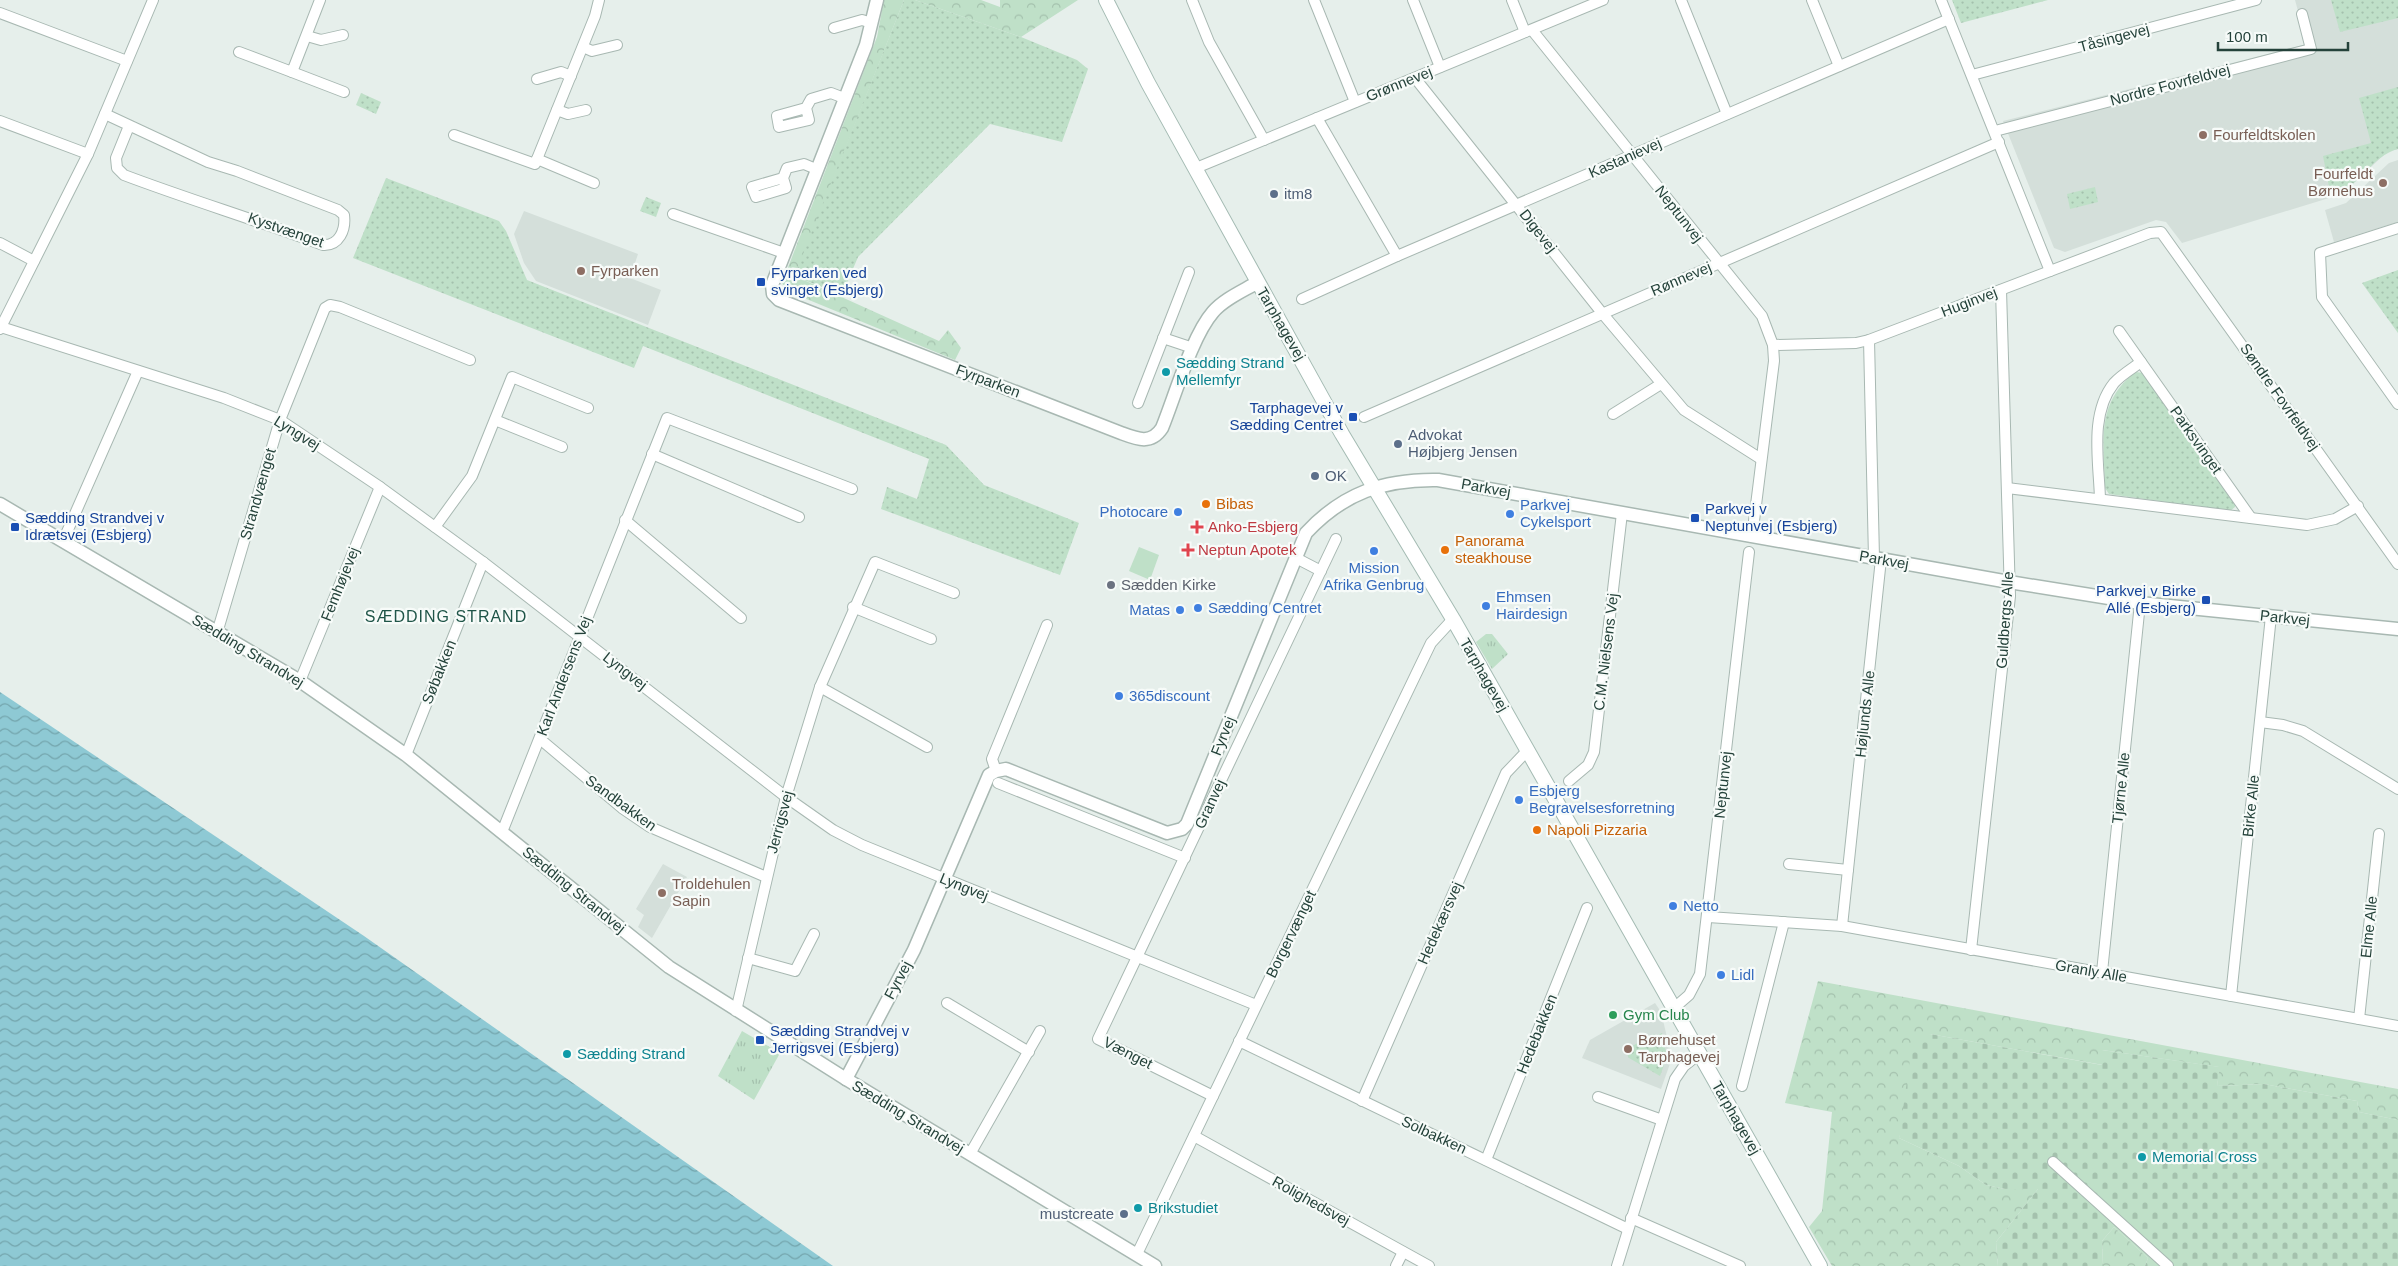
<svg xmlns="http://www.w3.org/2000/svg" width="2398" height="1266" viewBox="0 0 2398 1266" font-family="Arial,sans-serif">
	<style>
		.built { fill: #d4dfda }
		.grass { fill: url(#grass-tufts) }
		.forest { fill: url(#forest-crowns) }
		.cemetery { fill: url(#cemetery-stones) }
		.park { fill: url(#park-dots) }
		.garden { fill: #bfe0c8 }
		.water { fill: url(#water-waves) }
		.lines { fill: none; stroke-linecap: round; stroke-linejoin: round }
		.minor-casing { stroke: #a8b8b2; stroke-width: 12 }
		.tertiary-casing { stroke: #a8b8b2; stroke-width: 15 }
		.secondary-casing { stroke: #a4bbb3; stroke-width: 16 }
		.minor { stroke: #fff; stroke-width: 10 }
		.tertiary { stroke: #fff; stroke-width: 12 }
		.secondary { stroke: #fff; stroke-width: 14 }
		.education-dot { fill: #8d6e63; stroke: #f7fbf9; stroke-width: 2 }
		.service-dot { fill: #5c6f8a; stroke: #f7fbf9; stroke-width: 2 }
		.transit-dot { fill: #1a4fb4; stroke: #f7fbf9; stroke-width: 2 }
		.culture-dot { fill: #0f9aa8; stroke: #f7fbf9; stroke-width: 2 }
		.food-dot { fill: #e8710a; stroke: #f7fbf9; stroke-width: 2 }
		.shop-dot { fill: #3f7fe0; stroke: #f7fbf9; stroke-width: 2 }
		.health-dot { fill: #e0444e; stroke: #f7fbf9; stroke-width: 2 }
		.worship-dot { fill: #6b7280; stroke: #f7fbf9; stroke-width: 2 }
		.leisure-dot { fill: #2e9e5b; stroke: #f7fbf9; stroke-width: 2 }
		.labels { text-anchor: middle; stroke-width: 4.5; stroke-linejoin: round; paint-order: stroke }
		.street-label { font-size: 15px; fill: #24423a; stroke: #f7fbf9 }
		.education-label { font-size: 15px; fill: #785e54; stroke: #f7fbf9; text-anchor: start }
		.service-label { font-size: 15px; fill: #4e5e75; stroke: #f7fbf9; text-anchor: start }
		.transit-label { font-size: 15px; fill: #164399; stroke: #f7fbf9; text-anchor: start }
		.culture-label { font-size: 15px; fill: #0d838f; stroke: #f7fbf9; text-anchor: start }
		.food-label { font-size: 15px; fill: #c56008; stroke: #f7fbf9; text-anchor: start }
		.shop-label { font-size: 15px; fill: #366cbe; stroke: #f7fbf9; text-anchor: start }
		.health-label { font-size: 15px; fill: #be3a42; stroke: #f7fbf9; text-anchor: start }
		.worship-label { font-size: 15px; fill: #5b616d; stroke: #f7fbf9; text-anchor: start }
		.leisure-label { font-size: 15px; fill: #27864d; stroke: #f7fbf9; text-anchor: start }
		.neighbourhood-label { font-size: 16px; letter-spacing: 1px; fill: #1f5548; stroke: #f7fbf9 }
	</style>
	<defs>
		<pattern id="grass-tufts" width="24" height="20" patternUnits="userSpaceOnUse" patternTransform="scale(1.25)"><rect width="24" height="20" fill="#bfe0c8"/><path d="M3 7l-1-3M5 7V3M7 7l1-3M15 17l-1-3M17 17v-4M19 17l1-3" fill="none" stroke="#a4c1ad"/></pattern>
		<pattern id="forest-crowns" width="20" height="18" patternUnits="userSpaceOnUse" patternTransform="scale(1.25)"><rect width="20" height="18" fill="#bfe0c8"/><path d="M2 6a3 3 0 1 1 6 0M12 15a3 3 0 1 1 6 0" fill="none" stroke="#a4c1ad"/></pattern>
		<pattern id="cemetery-stones" width="16" height="16" patternUnits="userSpaceOnUse" patternTransform="scale(1.25)"><rect width="16" height="16" fill="#bfe0c8"/><path d="M2 7V4a2 2 0 0 1 4 0v3zM10 15v-3a2 2 0 0 1 4 0v3z" fill="#a4c1ad"/></pattern>
		<pattern id="park-dots" width="8" height="8" patternUnits="userSpaceOnUse" patternTransform="scale(1.25)"><rect width="8" height="8" fill="#bfe0c8"/><path d="M2 2h.1M6 6h.1" fill="none" stroke="#a4c1ad" stroke-width="1.8" stroke-linecap="round"/></pattern>
		<pattern id="water-waves" width="16" height="10" patternUnits="userSpaceOnUse" patternTransform="scale(1.25)"><rect width="16" height="10" fill="#8ec9d4"/><path d="M0 5q4-4 8 0t8 0" fill="none" stroke="#74a5ad"/></pattern>
	</defs>
	<rect width="100%" height="100%" fill="#e6efeb"/>
	<!-- built -->
	<g class="built">
		<path d="M2295,0H2398V149L2387,152L2342,194L2182,243L2166,222L2156,220L2065,252L2054,248L2003,121L2307,44Z"/>
		<path d="M2398,160V222L2334,242L2325,210L2346,203L2389,163Z"/>
		<path d="M524,211L638,254L630,278L661,290L648,325L536,281L524,263L514,234Z"/>
		<path d="M663,864L687,877L652,938L638,927L644,915L636,909Z"/>
		<path d="M1655,1003L1661,1012L1672,1058L1661,1089L1582,1058L1590,1040Z"/>
	</g>
	<!-- grass -->
	<g class="grass">
		<path d="M1486,634H1492L1508,654L1492,669L1476,642Z"/>
		<path d="M742,1031L780,1053L754,1100L718,1076Z"/>
	</g>
	<!-- forest -->
	<g class="forest">
		<path d="M884,0H904L795,276L939,341L948,330L961,348L955,360L787,291L782,283L877,37Z"/>
		<path d="M915,0H981L1000,7V0H1078L1021,37Z"/>
		<path d="M1818,981L2398,1089V1120L2359,1112L2357,1101L2264,1084L2217,1086L2219,1067L2102,1050L2103,1065L1930,1034L1899,1138L1959,1166L1986,1185L2005,1189H2038L1996,1242L1998,1266H1832L1809,1227L1822,1211L1832,1112L1785,1103Z"/>
		<path d="M2114,1227L2148,1258L2145,1266H2103L2102,1241Z"/>
	</g>
	<!-- cemetery -->
	<path class="cemetery" d="M1930,1034L2102,1065V1050L2220,1067L2217,1086L2264,1084L2357,1101L2359,1112L2398,1120V1266H2145L2148,1258L2114,1227L2102,1241L2103,1266H1998L1996,1242L2038,1189H2005L1986,1185L1959,1166L1899,1138L1912,1045L1920,1037Z"/>
	<!-- park -->
	<g class="park">
		<path d="M904,0H915L1021,37L1077,60L1088,69L1062,142L990,124L858,257L842,295L794,276Z"/>
		<path d="M1952,0H2048L1961,23Z"/>
		<path d="M2331,0H2398V18L2340,32Z"/>
		<path d="M2398,87V149C2371,156 2358,189 2331,197L2323,156L2371,143L2359,98Z"/>
		<path d="M361,93L381,102L376,114L356,105Z"/>
		<path d="M386,178L499,221L506,231L527,280L946,445L984,485L1079,523L1060,575L881,509L887,487L917,499L929,459L643,346L634,368L353,258Z"/>
		<path d="M2095,187L2098,202L2070,209L2067,194Z"/>
		<path d="M646,197L661,203L656,217L640,211Z"/>
		<path d="M2398,270V333L2362,283Z"/>
		<path d="M2136,372L2143,373L2235,501V507L2230,511L2109,494L2105,488C2104,443 2095,402 2136,372Z"/>
		<path d="M1662,1033L1667,1057L1660,1076L1629,1058L1625,1050L1654,1034L1655,1036Z"/>
	</g>
	<!-- garden -->
	<path class="garden" d="M1139,547L1159,555L1150,580L1129,571Z"/>
	<!-- water -->
	<path class="water" d="M0,692L364,936L833,1266H0Z"/>
	<g class="lines">
		<!-- minor casing -->
		<g class="minor-casing">
			<g id="minor">
				<path d="M1192,0L1209,42L1264,140"/>
				<path d="M1314,0L1355,102"/>
				<path d="M1413,0L1440,67"/>
				<path d="M1512,0L1525,32"/>
				<path d="M1681,0L1727,114"/>
				<path d="M1812,0L1839,66"/>
				<path d="M1941,0L2050,271"/>
				<path d="M0,13L127,61"/>
				<path d="M834,28L862,20L872,23"/>
				<path d="M1532,30L1762,316L1773,345L1774,361L1752,537"/>
				<path d="M307,36L321,40L343,35"/>
				<path d="M583,47L592,51L617,45"/>
				<path d="M239,52L292,72L320,0"/>
				<path d="M292,72L344,92"/>
				<path d="M1972,75L2256,0"/>
				<path d="M1415,78L1602,313L1684,410L1761,459"/>
				<path d="M537,79L561,72L571,76"/>
				<path d="M806,108L809,120L779,127L777,116L806,108L811,99L831,93L844,98"/>
				<path d="M557,110L568,114L586,110"/>
				<path d="M105,114L208,162L237,171L338,210L344,215C346,230 339,246 323,245C257,220 190,200 124,175L117,168L116,158L129,126"/>
				<path d="M1317,118L1397,256"/>
				<path d="M0,121L88,154"/>
				<path d="M1995,131L2311,49L2302,14"/>
				<path d="M454,135L535,164L595,16L599,0"/>
				<path d="M537,159L594,183"/>
				<path d="M1196,168L1603,0"/>
				<path d="M783,178L786,188L756,197L752,187L783,178L787,168L804,164L816,169"/>
				<path d="M673,214L784,253"/>
				<path d="M2398,228L2320,253L2322,297L2398,404"/>
				<path d="M0,243L34,261"/>
				<path d="M1302,299L1397,256L1949,19"/>
				<path d="M1,327L224,398L280,420L380,487L483,562L786,797L833,830L862,845L1256,1005"/>
				<path d="M0,329L88,154L153,0"/>
				<path d="M2119,331L2251,518"/>
				<path d="M1163,338L1193,348"/>
				<path d="M1869,340L1874,558"/>
				<path d="M1773,345L1856,343L1869,340L2150,233L2161,232L2398,564"/>
				<path d="M1138,403L1189,272"/>
				<path d="M1613,414L1661,384"/>
				<path d="M1364,417L1999,142"/>
				<path d="M495,420L562,447"/>
				<path d="M652,454L799,517"/>
				<path d="M2007,488L2307,525L2335,519L2358,506"/>
				<path d="M2100,499C2099,462 2089,414 2114,383C2121,375 2133,368 2141,362"/>
				<path d="M625,520L741,618"/>
				<path d="M435,527L472,476L512,377L588,408"/>
				<path d="M63,541L138,371"/>
				<path d="M1296,558L1321,571"/>
				<path d="M853,607L931,639"/>
				<path d="M217,633L280,420L325,308L330,305L340,307L470,360"/>
				<path d="M300,681L380,487"/>
				<path d="M820,687L927,747"/>
				<path d="M2260,722L2283,725L2303,731L2398,789"/>
				<path d="M540,739L622,808L650,827L766,877"/>
				<path d="M406,755L483,562"/>
				<path d="M996,771L992,759L1047,625"/>
				<path d="M1569,781L1588,765L1594,752L1622,513"/>
				<path d="M998,783L1185,858"/>
				<path d="M502,832L667,418L852,489"/>
				<path d="M1789,864L1848,870"/>
				<path d="M1708,917L1842,926L2398,1026"/>
				<path d="M1842,926L1881,559"/>
				<path d="M1971,950L2010,596L2001,290"/>
				<path d="M748,958L795,971L814,934"/>
				<path d="M2102,972L2140,603"/>
				<path d="M2231,996L2271,616"/>
				<path d="M947,1003L1029,1052"/>
				<path d="M1674,1008L1689,995L1700,974L1749,552"/>
				<path d="M736,1011L786,797L820,687L875,562L954,593"/>
				<path d="M2359,1019L2379,834"/>
				<path d="M1239,1041L1628,1229"/>
				<path d="M1742,1086L1784,922"/>
				<path d="M1213,1096L1098,1039L1336,539"/>
				<path d="M1598,1097L1662,1120"/>
				<path d="M1362,1101L1506,773L1527,751"/>
				<path d="M1194,1136L1429,1266"/>
				<path d="M970,1154L1040,1031"/>
				<path d="M1486,1160L1587,908"/>
				<path d="M2053,1162L2168,1266"/>
				<path d="M1631,1218L1740,1266"/>
				<path d="M1137,1254L1431,643L1453,619"/>
				<path d="M1396,1266L1403,1252"/>
				<path d="M1617,1266L1675,1079L1684,1066L1699,1054"/>
			</g>
		</g>
		<!-- tertiary casing -->
		<g class="tertiary-casing">
			<g id="tertiary">
				<path d="M877,0L866,45L772,285L773,294L779,300L1121,433C1137,439 1151,445 1162,428C1175,396 1192,336 1213,312C1224,299 1243,291 1258,282"/>
				<path d="M0,504L300,681L406,755L669,967L846,1079L1155,1266"/>
				<path d="M846,1079L914,950L989,775L996,771L1006,769L1167,833L1182,829L1187,824L1306,533C1343,493 1384,479 1438,480L2009,582L2140,603L2398,629"/>
			</g>
		</g>
		<!-- secondary casing -->
		<g class="secondary-casing">
			<path id="secondary" d="M1106,0L1148,83L1342,434L1453,619L1820,1266"/>
		</g>
		<!-- minor -->
		<use href="#minor" class="minor"/>
		<!-- tertiary -->
		<use href="#tertiary" class="tertiary"/>
		<!-- secondary -->
		<use href="#secondary" class="secondary"/>
	</g>
	<!-- markers -->
	<g class="education-dot">
		<circle cx="2203" cy="135" r="5"/>
		<circle cx="2383" cy="183" r="5"/>
		<circle cx="581" cy="271" r="5"/>
		<circle cx="662" cy="893" r="5"/>
		<circle cx="1628" cy="1049" r="5"/>
	</g>
	<g class="service-dot">
		<circle cx="1274" cy="194" r="5"/>
		<circle cx="1398" cy="444" r="5"/>
		<circle cx="1315" cy="476" r="5"/>
		<circle cx="1124" cy="1214" r="5"/>
	</g>
	<g class="transit-dot">
		<rect x="756" y="277" width="10" height="10" rx="2.5"/>
		<rect x="1348" y="412" width="10" height="10" rx="2.5"/>
		<rect x="1690" y="513" width="10" height="10" rx="2.5"/>
		<rect x="10" y="522" width="10" height="10" rx="2.5"/>
		<rect x="2201" y="595" width="10" height="10" rx="2.5"/>
		<rect x="755" y="1035" width="10" height="10" rx="2.5"/>
	</g>
	<g class="culture-dot">
		<circle cx="1166" cy="372" r="5"/>
		<circle cx="567" cy="1054" r="5"/>
		<circle cx="2142" cy="1157" r="5"/>
		<circle cx="1138" cy="1208" r="5"/>
	</g>
	<g class="food-dot">
		<circle cx="1206" cy="504" r="5"/>
		<circle cx="1445" cy="550" r="5"/>
		<circle cx="1537" cy="830" r="5"/>
	</g>
	<g class="shop-dot">
		<circle cx="1178" cy="512" r="5"/>
		<circle cx="1510" cy="514" r="5"/>
		<circle cx="1374" cy="551" r="5"/>
		<circle cx="1486" cy="606" r="5"/>
		<circle cx="1198" cy="608" r="5"/>
		<circle cx="1180" cy="610" r="5"/>
		<circle cx="1119" cy="696" r="5"/>
		<circle cx="1519" cy="800" r="5"/>
		<circle cx="1673" cy="906" r="5"/>
		<circle cx="1721" cy="975" r="5"/>
	</g>
	<g class="health-dot">
		<path d="M1194.5 519.5h5v5h5v5h-5v5h-5v-5h-5v-5h5z"/>
		<path d="M1185.5 542.5h5v5h5v5h-5v5h-5v-5h-5v-5h5z"/>
	</g>
	<circle class="worship-dot" cx="1111" cy="585" r="5"/>
	<circle class="leisure-dot" cx="1613" cy="1015" r="5"/>
	<g class="labels">
		<!-- street labels -->
		<g class="street-label">
			<text transform="translate(2114 38) rotate(-15)" y="5">Tåsingevej</text>
			<text transform="translate(1399 84) rotate(-22)" y="5">Grønnevej</text>
			<text transform="translate(2170 85) rotate(-15)" y="5">Nordre Fovrfeldvej</text>
			<text transform="translate(1625 158) rotate(-24)" y="5">Kastanievej</text>
			<text transform="translate(1679 214) rotate(52)" y="5">Neptunvej</text>
			<text transform="translate(286 230) rotate(19)" y="5">Kystvænget</text>
			<text transform="translate(1538 231) rotate(52)" y="5">Digevej</text>
			<text transform="translate(1681 279) rotate(-23)" y="5">Rønnevej</text>
			<text transform="translate(1969 302) rotate(-21)" y="5">Huginvej</text>
			<text transform="translate(1281 324) rotate(60)" y="5">Tarphagevej</text>
			<text transform="translate(988 381) rotate(21)" y="5">Fyrparken</text>
			<text transform="translate(2280 397) rotate(55)" y="5">Søndre Fovrfeldvej</text>
			<text transform="translate(297 433) rotate(32)" y="5">Lyngvej</text>
			<text transform="translate(2196 440) rotate(55)" y="5">Parksvinget</text>
			<text transform="translate(1486 488) rotate(10)" y="5">Parkvej</text>
			<text transform="translate(258 494) rotate(-74)" y="5">Strandvænget</text>
			<text transform="translate(1884 560) rotate(10)" y="5">Parkvej</text>
			<text transform="translate(340 584) rotate(-68)" y="5">Femhøjevej</text>
			<text transform="translate(2285 618) rotate(6)" y="5">Parkvej</text>
			<text transform="translate(2005 620) rotate(-86)" y="5">Guldbergs Alle</text>
			<text transform="translate(248 651) rotate(31)" y="5">Sædding Strandvej</text>
			<text transform="translate(1606 652) rotate(-83)" y="5">C.M. Nielsens Vej</text>
			<text transform="translate(625 671) rotate(38)" y="5">Lyngvej</text>
			<text transform="translate(439 672) rotate(-68)" y="5">Søbakken</text>
			<text transform="translate(1484 675) rotate(60)" y="5">Tarphagevej</text>
			<text transform="translate(564 676) rotate(-69)" y="5">Karl Andersens Vej</text>
			<text transform="translate(1865 714) rotate(-84)" y="5">Højlunds Alle</text>
			<text transform="translate(1223 736) rotate(-68)" y="5">Fyrvej</text>
			<text transform="translate(1723 785) rotate(-84)" y="5">Neptunvej</text>
			<text transform="translate(2121 788) rotate(-84)" y="5">Tjørne Alle</text>
			<text transform="translate(621 803) rotate(36)" y="5">Sandbakken</text>
			<text transform="translate(1210 804) rotate(-65)" y="5">Granvej</text>
			<text transform="translate(2251 806) rotate(-84)" y="5">Birke Alle</text>
			<text transform="translate(780 822) rotate(-75)" y="5">Jerrigsvej</text>
			<text transform="translate(964 887) rotate(22)" y="5">Lyngvej</text>
			<text transform="translate(574 890) rotate(39)" y="5">Sædding Strandvej</text>
			<text transform="translate(1440 923) rotate(-66)" y="5">Hedekærsvej</text>
			<text transform="translate(2369 927) rotate(-84)" y="5">Elme Alle</text>
			<text transform="translate(1291 934) rotate(-64)" y="5">Borgervænget</text>
			<text transform="translate(2091 971) rotate(10)" y="5">Granly Alle</text>
			<text transform="translate(898 980) rotate(-62)" y="5">Fyrvej</text>
			<text transform="translate(1537 1034) rotate(-68)" y="5">Hedebakken</text>
			<text transform="translate(1128 1053) rotate(27)" y="5">Vænget</text>
			<text transform="translate(908 1117) rotate(31)" y="5">Sædding Strandvej</text>
			<text transform="translate(1736 1118) rotate(60)" y="5">Tarphagevej</text>
			<text transform="translate(1434 1135) rotate(25)" y="5">Solbakken</text>
			<text transform="translate(1311 1201) rotate(29)" y="5">Rolighedsvej</text>
		</g>
		<!-- education labels -->
		<g class="education-label">
			<text x="2213" y="140">Fourfeldtskolen</text>
			<text x="2373" y="179" text-anchor="end">Fourfeldt<tspan x="2373" dy="17">Børnehus</tspan></text>
			<text x="591" y="276">Fyrparken</text>
			<text x="672" y="889">Troldehulen<tspan x="672" dy="17">Sapin</tspan></text>
			<text x="1638" y="1045">Børnehuset<tspan x="1638" dy="17">Tarphagevej</tspan></text>
		</g>
		<!-- service labels -->
		<g class="service-label">
			<text x="1284" y="199">itm8</text>
			<text x="1408" y="440">Advokat<tspan x="1408" dy="17">Højbjerg Jensen</tspan></text>
			<text x="1325" y="481">OK</text>
			<text x="1114" y="1219" text-anchor="end">mustcreate</text>
		</g>
		<!-- transit labels -->
		<g class="transit-label">
			<text x="771" y="278">Fyrparken ved<tspan x="771" dy="17">svinget (Esbjerg)</tspan></text>
			<text x="1343" y="413" text-anchor="end">Tarphagevej v<tspan x="1343" dy="17">Sædding Centret</tspan></text>
			<text x="1705" y="514">Parkvej v<tspan x="1705" dy="17">Neptunvej (Esbjerg)</tspan></text>
			<text x="25" y="523">Sædding Strandvej v<tspan x="25" dy="17">Idrætsvej (Esbjerg)</tspan></text>
			<text x="2196" y="596" text-anchor="end">Parkvej v Birke<tspan x="2196" dy="17">Allé (Esbjerg)</tspan></text>
			<text x="770" y="1036">Sædding Strandvej v<tspan x="770" dy="17">Jerrigsvej (Esbjerg)</tspan></text>
		</g>
		<!-- culture labels -->
		<g class="culture-label">
			<text x="1176" y="368">Sædding Strand<tspan x="1176" dy="17">Mellemfyr</tspan></text>
			<text x="577" y="1059">Sædding Strand</text>
			<text x="2152" y="1162">Memorial Cross</text>
			<text x="1148" y="1213">Brikstudiet</text>
		</g>
		<!-- food labels -->
		<g class="food-label">
			<text x="1216" y="509">Bibas</text>
			<text x="1455" y="546">Panorama<tspan x="1455" dy="17">steakhouse</tspan></text>
			<text x="1547" y="835">Napoli Pizzaria</text>
		</g>
		<!-- shop labels -->
		<g class="shop-label">
			<text x="1520" y="510">Parkvej<tspan x="1520" dy="17">Cykelsport</tspan></text>
			<text x="1168" y="517" text-anchor="end">Photocare</text>
			<text x="1374" y="573" text-anchor="middle">Mission<tspan x="1374" dy="17">Afrika Genbrug</tspan></text>
			<text x="1496" y="602">Ehmsen<tspan x="1496" dy="17">Hairdesign</tspan></text>
			<text x="1208" y="613">Sædding Centret</text>
			<text x="1170" y="615" text-anchor="end">Matas</text>
			<text x="1129" y="701">365discount</text>
			<text x="1529" y="796">Esbjerg<tspan x="1529" dy="17">Begravelsesforretning</tspan></text>
			<text x="1683" y="911">Netto</text>
			<text x="1731" y="980">Lidl</text>
		</g>
		<!-- health labels -->
		<g class="health-label">
			<text x="1208" y="532">Anko-Esbjerg</text>
			<text x="1198" y="555">Neptun Apotek</text>
		</g>
		<!-- worship labels -->
		<g class="worship-label">
			<text x="1121" y="590">Sædden Kirke</text>
		</g>
		<!-- leisure labels -->
		<g class="leisure-label">
			<text x="1623" y="1020">Gym Club</text>
		</g>
		<!-- neighbourhood labels -->
		<g class="neighbourhood-label">
			<text x="446" y="622">SÆDDING STRAND</text>
		</g>
	</g>
	<!-- scale -->
	<path d="M2218 42v8h130v-8" fill="none" stroke="#24423a" stroke-width="2.5"/>
	<text x="2226" y="42" font-size="15" fill="#24423a" stroke="#f7fbf9" stroke-width="4" paint-order="stroke">100 m</text>
</svg>
